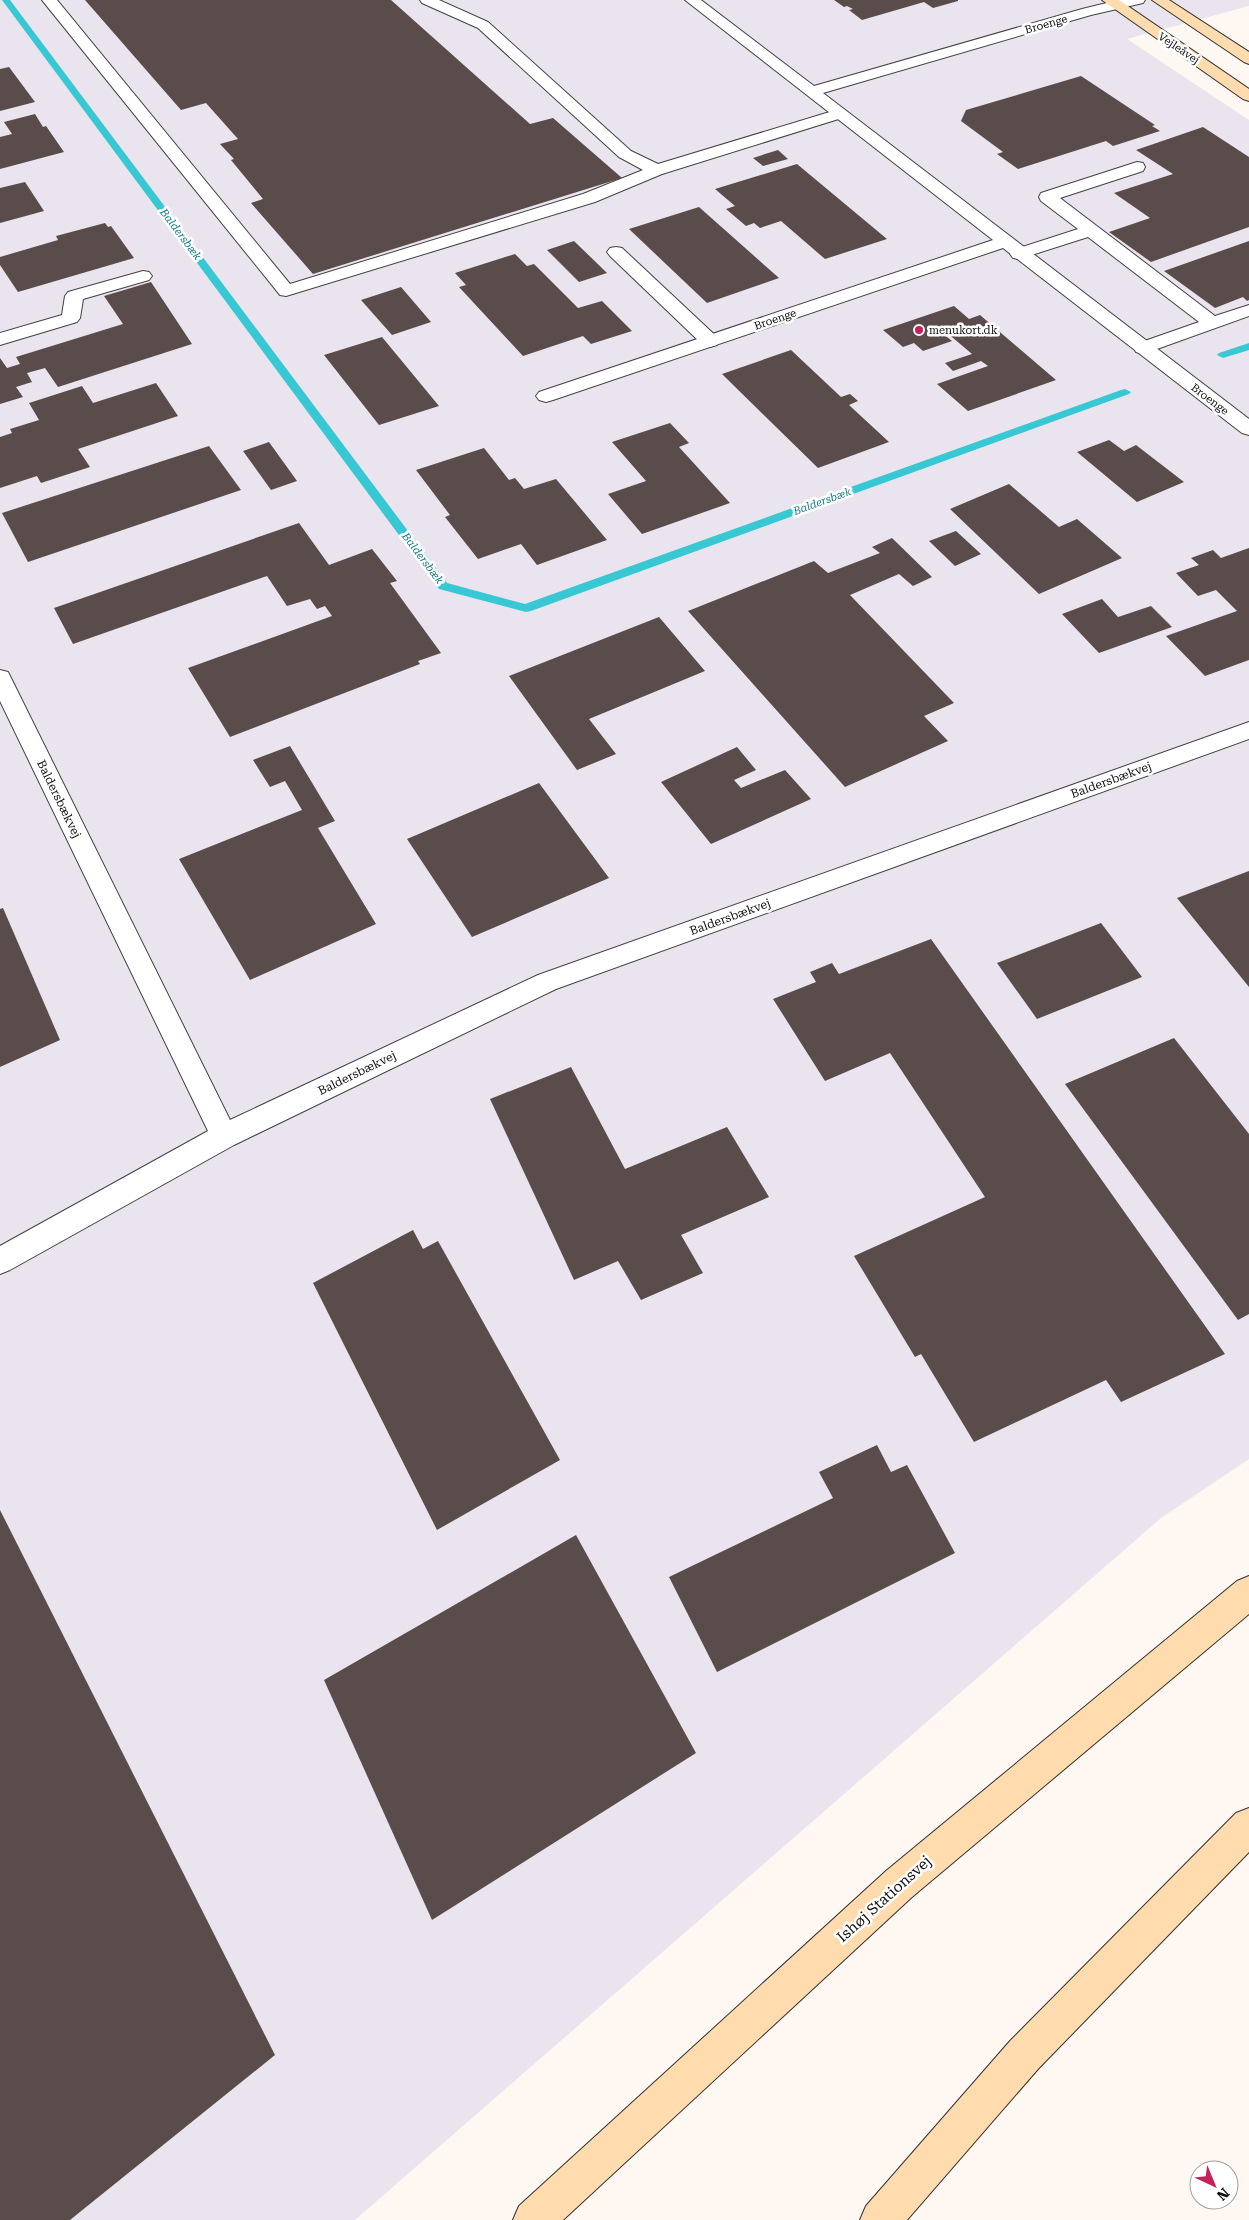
<svg xmlns="http://www.w3.org/2000/svg" width="1249" height="2220" viewBox="0 0 1249 2220" font-family="'Roboto Serif',serif">
	<style>
		.industrial { fill: #eae4ee }
		.lines { fill: none; stroke-linecap: round; stroke-linejoin: round }
		.stream { fill: #37c8d4; fill-rule: evenodd }
		.building { fill: #594c4b }
		.lane-casing { stroke: #424242; stroke-width: 2 }
		.street-casing { stroke: #424242; stroke-width: 2 }
		.secondary-casing { stroke: #313131; stroke-width: 2 }
		.lane { fill: #fff; fill-rule: evenodd }
		.street { fill: #fff; fill-rule: evenodd }
		.secondary { fill: #ffdbad; fill-rule: evenodd }
		.poi-dot { fill: #c7205e; stroke: #fff; stroke-width: 2 }
		.labels { text-anchor: middle; stroke-width: 5; stroke-linejoin: round; paint-order: stroke }
		.far-street-label { font-size: 11px; fill: #0f0f0f; stroke: #fff }
		.far-water-label { font-size: 11px; font-style: italic; fill: #127c8a; stroke: #fff }
		.far-poi-label { font-size: 11px; fill: #0f0f0f; stroke: #fff; text-anchor: start }
		.street-label { font-size: 12px; fill: #0f0f0f; stroke: #fff }
		.near-street-label { font-size: 15px; fill: #0f0f0f; stroke: #fff }
	</style>
	<rect width="100%" height="100%" fill="#fff8f2"/>
	<!-- industrial -->
	<path class="industrial" d="M0,0H1249V6L1127,39L1249,120V1459L1161,1518L355,2220H0Z"/>
	<g class="lines">
		<!-- stream -->
		<g class="stream">
			<path d="M2,0H10L447,583L525,604L1121,390L1125,389L1131,392L1129,394L531,611L526,612L439,589Z"/>
			<path d="M1249,343V350L1223,358L1217,355L1219,353Z"/>
		</g>
	</g>
	<!-- building -->
	<g class="building">
		<path d="M85,0H391L530,124L553,118L622,178L313,274L251,203L263,199L231,160L234,159L220,144L238,139L206,103L181,110Z"/>
		<path d="M834,0H958V1L933,8L924,2L862,20L849,10L853,9L847,6L844,7Z"/>
		<path d="M9,67L35,102L0,111V69Z"/>
		<path d="M1081,76L1155,125L1152,126L1160,131L1113,146L1106,141L1018,169L997,154L1003,152L961,121L966,110Z"/>
		<path d="M35,114L43,127L46,126L64,152L0,169V137L12,134L4,122Z"/>
		<path d="M1203,127L1249,157V227L1151,262L1109,232L1150,218L1114,193L1173,174L1136,150Z"/>
		<path d="M778,150L788,159L763,166L753,158Z"/>
		<path d="M797,164L887,239L825,259L781,221L760,228L754,223L746,226L726,209L735,206L715,189Z"/>
		<path d="M25,182L44,211L0,223V188Z"/>
		<path d="M699,207L779,278L707,303L629,229Z"/>
		<path d="M105,223L108,227L111,226L134,258L18,292L0,265V257L58,240L56,236Z"/>
		<path d="M574,241L607,273L579,282L547,250Z"/>
		<path d="M1249,241V300L1247,301L1243,297L1215,308L1164,271Z"/>
		<path d="M515,254L527,266L534,264L578,308L602,301L632,331L591,344L583,336L523,356L459,287L466,285L455,273Z"/>
		<path d="M151,282L192,344L58,387L45,368L27,373L32,382L16,387L23,397L0,404V358L7,368L20,364L16,357L123,324L104,296Z"/>
		<path d="M401,287L431,322L392,335L361,300Z"/>
		<path d="M954,306L969,319L980,315L1056,380L968,411L937,384L988,366L981,361L953,371L945,363L972,354L946,332L942,333L952,341L923,351L914,343L903,347L883,330Z"/>
		<path d="M382,337L439,406L379,425L324,355Z"/>
		<path d="M791,350L841,397L850,394L858,401L849,405L889,442L818,468L722,374Z"/>
		<path d="M156,383L178,416L78,449L90,467L41,483L37,476L0,488V437L12,433L10,429L39,420L29,403L82,386L93,403Z"/>
		<path d="M670,423L689,443L679,447L730,503L642,534L608,494L646,481L612,442Z"/>
		<path d="M1109,440L1124,451L1136,445L1184,482L1137,502L1077,452Z"/>
		<path d="M269,442L297,481L271,490L243,451Z"/>
		<path d="M209,446L241,490L28,562L2,513Z"/>
		<path d="M484,448L509,480L515,478L524,489L556,479L607,540L537,565L521,544L478,559L445,517L450,515L416,470Z"/>
		<path d="M1009,484L1059,527L1077,519L1122,558L1039,594L950,509Z"/>
		<path d="M299,523L329,565L372,549L397,581L390,583L441,653L418,661L420,664L230,737L188,668L332,616L325,606L317,609L310,599L287,606L267,576L73,644L54,608Z"/>
		<path d="M956,531L981,554L955,566L929,541Z"/>
		<path d="M892,538L932,577L913,586L899,574L850,595L954,703L924,716L948,741L845,787L688,611L814,561L828,573L880,553L872,547Z"/>
		<path d="M1249,548V660L1205,676L1166,636L1237,611L1216,590L1198,596L1176,573L1199,565L1191,558L1213,550L1221,558Z"/>
		<path d="M1102,599L1118,617L1151,606L1172,627L1099,653L1062,614Z"/>
		<path d="M659,617L705,671L589,719L616,754L577,770L509,676Z"/>
		<path d="M290,746L335,821L318,828L376,924L250,980L179,859L302,810L285,781L270,787L253,760Z"/>
		<path d="M737,747L756,770L734,780L741,788L785,770L811,799L711,844L661,782Z"/>
		<path d="M539,783L609,878L472,937L407,839Z"/>
		<path d="M1249,871V987L1177,898Z"/>
		<path d="M3,908L60,1040L0,1067V909Z"/>
		<path d="M1101,923L1142,977L1037,1019L997,963Z"/>
		<path d="M931,939L1225,1354L1121,1402L1106,1380L974,1442L921,1354L915,1357L854,1256L985,1197L890,1053L825,1081L773,999L816,982L810,972L832,963L839,974Z"/>
		<path d="M1174,1038L1249,1134V1314L1238,1320L1065,1084Z"/>
		<path d="M571,1067L625,1169L727,1127L769,1197L681,1235L703,1273L641,1300L618,1261L574,1280L490,1099Z"/>
		<path d="M413,1230L423,1249L438,1241L560,1460L437,1530L313,1283Z"/>
		<path d="M877,1445L891,1472L907,1465L955,1553L717,1672L669,1577L833,1498L819,1472Z"/>
		<path d="M0,1510L275,2055L70,2220H0Z"/>
		<path d="M576,1535L696,1753L432,1920L324,1680Z"/>
	</g>
	<g class="lines">
		<!-- lane casing -->
		<g class="lane-casing">
			<g id="lane">
				<path d="M42,0H57L290,284L583,194L643,170L619,157L478,28L422,3L420,0H439L488,22L631,151L658,164L833,111H845L847,114L845,117L662,174L595,202L286,296L280,295Z"/>
				<path d="M1137,162L1143,163L1145,167L1143,171L1060,198L1215,316L1249,305V316L1143,354L1136,352L1134,348L1136,344L1199,322L1088,237L1019,259L1013,258L1010,254L1013,250L1078,229L1041,201L1039,197L1041,193Z"/>
				<path d="M616,247L622,248L717,337L719,341L717,345L710,347L703,345L610,256L607,252L610,248Z"/>
				<path d="M143,271L149,272L152,276L149,280L83,299L80,318L77,322L0,345V333L62,315L65,296L68,292Z"/>
			</g>
		</g>
		<!-- street casing -->
		<g class="street-casing">
			<g id="street">
				<path d="M685,0H701L814,86L1082,9L1119,0H1145L1143,3L1091,15L823,93L1249,419V435L1242,433L1003,248L553,400L546,402L539,400L536,396L539,392L993,240Z"/>
				<path d="M0,670L8,672L11,678L230,1120L538,975L1249,722V739L556,989L234,1145L10,1270L0,1274V1246L208,1131L0,701Z"/>
			</g>
		</g>
		<!-- secondary casing -->
		<g class="secondary-casing">
			<g id="secondary">
				<path d="M1102,0H1119L1249,89V101L1243,99Z"/>
				<path d="M1152,0H1169L1249,52V64L1244,62Z"/>
				<path d="M1249,1576V1614L912,1897L563,2220H513L519,2206L886,1871L1237,1581Z"/>
				<path d="M1249,1808V1852L1038,2069L907,2220H860L866,2206L1010,2041L1236,1813Z"/>
			</g>
		</g>
		<!-- lane -->
		<use href="#lane" class="lane"/>
		<!-- street -->
		<use href="#street" class="street"/>
		<!-- secondary -->
		<use href="#secondary" class="secondary"/>
	</g>
	<!-- markers -->
	<circle class="poi-dot" cx="919" cy="330" r="5"/>
	<g class="labels">
		<!-- far-street labels -->
		<g class="far-street-label">
			<text transform="translate(1046 24) rotate(-16)" y="4">Broenge</text>
			<text transform="translate(1179 48) rotate(34)" y="4">Vejleåvej</text>
			<text transform="translate(775 319) rotate(-19)" y="4">Broenge</text>
			<text transform="translate(1210 399) rotate(37)" y="4">Broenge</text>
		</g>
		<!-- far-water labels -->
		<g class="far-water-label">
			<text transform="translate(181 234) rotate(53)" y="4">Baldersbæk</text>
			<text transform="translate(822 501) rotate(-20)" y="4">Baldersbæk</text>
			<text transform="translate(423 558) rotate(53)" y="4">Baldersbæk</text>
		</g>
		<!-- far-poi labels -->
		<g class="far-poi-label">
			<text x="929" y="334">menukort.dk</text>
		</g>
		<!-- street labels -->
		<g class="street-label">
			<text transform="translate(1111 780) rotate(-20)" y="4">Baldersbækvej</text>
			<text transform="translate(59 799) rotate(64)" y="4">Baldersbækvej</text>
			<text transform="translate(730 917) rotate(-20)" y="4">Baldersbækvej</text>
			<text transform="translate(357 1073) rotate(-26)" y="4">Baldersbækvej</text>
		</g>
		<!-- near-street labels -->
		<g class="near-street-label">
			<text transform="translate(884 1899) rotate(-42)" y="5">Ishøj Stationsvej</text>
		</g>
	</g>
	<!-- north arrow -->
	<g transform="translate(1214 2185) rotate(136)"><circle r="24" fill="#ffffff" stroke="#9f9f9f"/>
	<path d="M0-4L9 19L0 12L-9 19Z" fill="#c7205e"/>
	<text y="-8" font-size="14" font-weight="bold" text-anchor="middle" fill="#0f0f0f">N</text>
	</g>
</svg>
